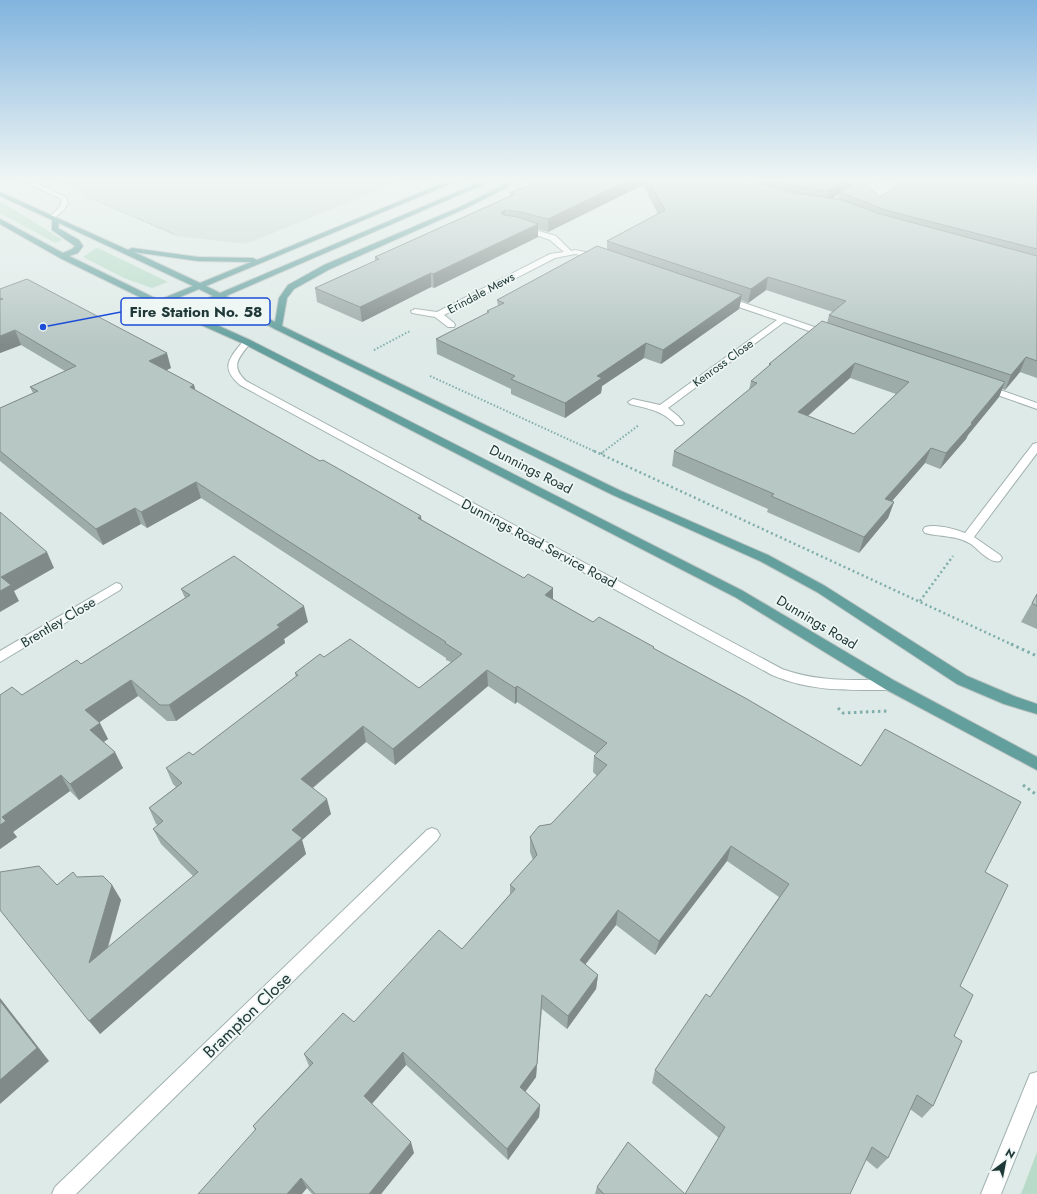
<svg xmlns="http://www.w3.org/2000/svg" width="1037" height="1194" viewBox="0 0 1037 1194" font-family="Jost,sans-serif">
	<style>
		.built { fill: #cddad6 }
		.green { fill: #b7dbc8 }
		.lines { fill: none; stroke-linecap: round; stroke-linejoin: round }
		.minor-casing { stroke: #a1b1af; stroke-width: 2 }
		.major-casing { stroke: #bcc4c3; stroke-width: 2 }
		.path-far3 { stroke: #7fada9; stroke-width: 1.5; stroke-dasharray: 1 2; stroke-linecap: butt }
		.path-far2 { stroke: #7fada9; stroke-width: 2; stroke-dasharray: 1.5 2; stroke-linecap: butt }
		.path-far1 { stroke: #7fada9; stroke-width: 2.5; stroke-dasharray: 2 3; stroke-linecap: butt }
		.path { stroke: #7fada9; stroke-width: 3; stroke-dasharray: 2.5 3.5; stroke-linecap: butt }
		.minor { fill: #fff; fill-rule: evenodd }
		.major { fill: #639f9d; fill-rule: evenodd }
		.wall { fill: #9daba9; fill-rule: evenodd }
		.shaded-wall { fill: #808b89 }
		.building { fill: #b7c7c4; stroke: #808b89; fill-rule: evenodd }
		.labels { text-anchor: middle; stroke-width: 3.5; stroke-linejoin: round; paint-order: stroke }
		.far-street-label { font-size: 12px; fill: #203938; stroke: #eff7f4 }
		.street-label { font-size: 14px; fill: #203938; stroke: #eff7f4 }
		.near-street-label { font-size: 17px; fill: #203938; stroke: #eff7f4 }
		.leader { fill: none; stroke: #1d4ed8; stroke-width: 1.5 }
		.callout-dot { fill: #1d4ed8; stroke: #eff7f4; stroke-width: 1.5 }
		.callout { fill: #eff7f4; stroke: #1d4ed8; stroke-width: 1.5 }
		.callout-label { font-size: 15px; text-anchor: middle; font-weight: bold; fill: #203938 }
	</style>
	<rect width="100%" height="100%" fill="#deeae7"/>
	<!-- built -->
	<path class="built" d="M48,178H409L246,244L176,236Z"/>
	<!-- green -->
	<g class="green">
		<path d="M0,201L63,240L55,243L0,213Z"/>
		<path d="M96,248H98L168,282L152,288L124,278L83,257Z"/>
		<path d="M1037,1152V1194H1021Z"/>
	</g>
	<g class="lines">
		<!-- minor casing -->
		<g class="minor-casing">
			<g id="minor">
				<path d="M17,178H25L66,197L68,203L64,210L54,218H50V216C55,211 63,207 61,199Z"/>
				<path d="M870,178H877C868,186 839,198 835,203C833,205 833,207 832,209H828L829,202Z"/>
				<path d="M522,226L556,236L571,251L575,250L601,255L605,257L601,259L575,254L555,258L444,315L454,323L455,325L454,327H448L435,317L412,313L411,311L415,309L437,312L550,254L564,252L550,240L520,229L519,228Z"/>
				<path d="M721,297H727L829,332L830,334L829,336H823L784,322L668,408L678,416L684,423L682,425H676C662,410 648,409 630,404L628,402L633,399L660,405L777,320L721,301Z"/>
				<path d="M247,339L251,342C240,357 229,365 246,381L782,669C817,682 853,680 890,680L895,681L897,685L895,689L890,690C848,690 812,692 772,675L240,385C219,367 230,358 244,340Z"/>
				<path d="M986,385L1037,403V409L983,390L981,388L983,386Z"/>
				<path d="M1037,443V453L974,537L1000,555L1002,558L1000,561C990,564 979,550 971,544C956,535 941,537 925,533L923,530L925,527C937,524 954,529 965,533L1033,444Z"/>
				<path d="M116,583L120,584L122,587L120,590L0,662V651Z"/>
				<path d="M432,828L437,830L440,835L437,840L76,1194H52L55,1187L427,830Z"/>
				<path d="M1037,1072V1104L1001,1194H981L1030,1074Z"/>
			</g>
		</g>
		<!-- major casing -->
		<g class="major-casing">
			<path id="major" d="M456,178H464L206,286L220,293L490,178H498L226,296L275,322L279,298L288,285L324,265L460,207L502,186L511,178H518L506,188L464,209L330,269L294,289L287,298L282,326L621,491L768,555L825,586L967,676L1014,696L1037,704V714L1004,704L957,684L817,592L760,561L613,495L275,329L219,299L188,312L250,340L743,591L895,681L1037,757V770L885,689L735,597L244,344L156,305L60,258L0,224V219L2,220L63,253L72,249L75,246L52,230V220L0,196V192L128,250L132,248L198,257L253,258L257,260ZM59,223L193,286L159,300L69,256L78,253L83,246L79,240L58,228ZM134,252L198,261L251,262L200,283ZM199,289L213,296L181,309L166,303Z"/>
		</g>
		<!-- path-far3 -->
		<path class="path-far3" d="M85,196L174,234"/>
		<!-- path-far2 -->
		<g class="path-far2">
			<path d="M374,350L410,331"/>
			<path d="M430,376L596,452"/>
			<path d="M603,452L639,425"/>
		</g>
		<!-- path-far1 -->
		<g class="path-far1">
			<path d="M594,451L1013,645"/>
			<path d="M601,454L605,451"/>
			<path d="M920,601L953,556"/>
		</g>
		<!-- path -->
		<g class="path">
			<path d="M1011,644L1037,656"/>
			<path d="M838,708L843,713L887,711"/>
			<path d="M1023,785L1037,795"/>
		</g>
		<!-- minor -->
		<use href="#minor" class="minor"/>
		<!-- major -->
		<use href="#major" class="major"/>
	</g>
	<!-- wall -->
	<g class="wall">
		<path d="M546,178H853L851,185L880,197L1037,178V378L1020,372L1005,390L1002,389L999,397L968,435L966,439L940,469L925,463L892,501L894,502L888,518L859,553L767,512L768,509L672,466L674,451L749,390L751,381L769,366V364L827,323L829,315L833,312L766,290L748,303L741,300L739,309L661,364L644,358L602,386L601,393L565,418L511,394V389L437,354L436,339L487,313V311L498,306L497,300L607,250V241L658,214L643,185L548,232L538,229V237L434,288L431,287L362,322L317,302L315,288L375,261V257L510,196V193ZM839,194L838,199L832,198ZM850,378L896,394L854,434L808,416Z"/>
		<path d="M0,289L171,368L166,370L194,385L195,390L422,520L524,578L553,588V599L593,622L654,649L985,872L960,986L954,1036L933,1106L922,1118L910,1109L888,1158L877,1169L866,1160L719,1138L652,1083L655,1070L710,997L779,897L727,861L655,955L616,925L585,964L598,975L596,989L567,1029L542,1009L536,1077L525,1092L540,1105L539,1117L508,1160L406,1065L372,1104L414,1153L381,1194H312L255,1130L253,1126L309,1066L304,1054L354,1022L462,949L510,894V885L533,860L530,852V837L551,824L597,776L593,772L594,756L597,754L517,702L515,704L488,686L395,765L366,742L313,788L331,814L302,840L306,854L100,1034L57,885L77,877L112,885L121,900L108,948L193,876L161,844L153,829L158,825L156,824L149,808L176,787L173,784L166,768L193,755L296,677L295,673L324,657L419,688L451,662L446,660V658L201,498L147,528L141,524L103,545L0,461V408L33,393L30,387L65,371L21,345L0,353Z"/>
		<path d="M181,589L308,622L284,639L285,643L176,721H167L138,696L99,722L108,739L103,742L123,768L79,800L70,791L13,832L17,837L0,849V695H22L81,664L185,598Z"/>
		<path d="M1037,594V629L1021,622Z"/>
		<path d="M597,1187L685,1194H595Z"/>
	</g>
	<!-- shaded-wall -->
	<g class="shaded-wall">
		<path d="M633,178H644L643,185L548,232V219Z"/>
		<path d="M848,178H853L851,187L840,192L839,194L832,198L826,203L829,191L835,185Z"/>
		<path d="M505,210V223L501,213Z"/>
		<path d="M538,224V237L434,288L433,274Z"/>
		<path d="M431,273V287L362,322L360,307Z"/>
		<path d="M768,277L766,290L748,303L751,289Z"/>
		<path d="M742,295L739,309L661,364L663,350Z"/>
		<path d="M15,330L21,345L0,353V336Z"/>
		<path d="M646,343L644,358L602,386L601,393L565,418V403L597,376Z"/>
		<path d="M167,353L171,368L154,376L149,361Z"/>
		<path d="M1026,357L1020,372L1005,390L1011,375Z"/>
		<path d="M855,363L850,378L794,428L798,412Z"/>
		<path d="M1005,382L999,397L968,435L966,439L940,469L946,453Z"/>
		<path d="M194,385L198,401L190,387Z"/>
		<path d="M931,448L925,463L880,515L885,499Z"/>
		<path d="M196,482L201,498L147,528L141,512Z"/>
		<path d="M894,502L888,518L859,553L864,537Z"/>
		<path d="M135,508L141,524L103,545L96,529Z"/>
		<path d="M421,516L423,532L418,518Z"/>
		<path d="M47,552L54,568L14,591L19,601L0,612V591L1,577Z"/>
		<path d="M553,588V604L545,595Z"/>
		<path d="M304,606L308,622L284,639L285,643L176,721L169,705L277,625Z"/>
		<path d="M487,670L488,686L395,765L393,749Z"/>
		<path d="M131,680L138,696L94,726L85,710Z"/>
		<path d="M517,686V702L515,704V688Z"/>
		<path d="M100,723L108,739L98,746L90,730Z"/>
		<path d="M363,726L366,742L305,794L301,779Z"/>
		<path d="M115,752L123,768L79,800L70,784Z"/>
		<path d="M61,775L70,791L13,832L17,837L0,849V825L2,817Z"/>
		<path d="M327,799L331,814L302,840L306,854L100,1034L89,1021L292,830Z"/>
		<path d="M731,846L727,861L655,955L659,941Z"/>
		<path d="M112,885L121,900L99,977L89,963Z"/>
		<path d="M618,910L616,925L578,974L580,960Z"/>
		<path d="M598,975L596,989L567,1029L568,1016Z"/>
		<path d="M542,995L536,1077L520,1099V1087Z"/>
		<path d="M0,998L49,1061L0,1104Z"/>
		<path d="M403,1052L406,1065L368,1108L364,1096Z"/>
		<path d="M540,1105L539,1117L508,1160L507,1149Z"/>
		<path d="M411,1142L414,1153L381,1194H369Z"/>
		<path d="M301,1178L307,1188L302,1194H287Z"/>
	</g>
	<!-- building -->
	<g class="building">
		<path d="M546,178H633L548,219L521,212L505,210L501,213L504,215L518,217L538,224L433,274L431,273L360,307L315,288L379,259L375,257L515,194L510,193Z"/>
		<path d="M647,178H740L789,192L842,200L880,214L1037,256V361L1026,357L1011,375L829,315L846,301L768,277L751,289L607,241L665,210Z"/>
		<path d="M763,178H848L835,185L829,191L790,185Z"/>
		<path d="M907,178H1037V249L885,210L840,192L860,180L880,197Z"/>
		<path d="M597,246L742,295L663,350L646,343L597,376L602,378L565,403L511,379L515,376L436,339L489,312L487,311L504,303L497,300Z"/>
		<path d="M27,279L167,353L149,361L194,385L190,387L320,461L323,460L346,473L421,516L418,518L524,578L528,574L553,588L545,595L593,622L599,617L654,647L653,648L747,699L861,766L885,729L1021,802L985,872L1008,885L960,986L973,995L954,1036L962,1041L933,1106L917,1095L888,1158L872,1147L850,1194H685L725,1127L655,1070L706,994L710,997L789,884L731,846L659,941L618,910L580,960L598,975L568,1016L542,995L537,1064L520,1087L540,1105L507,1149L403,1052L364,1096L411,1142L369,1194H315L301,1178L287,1194H198L256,1129L253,1126L313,1063L304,1054L343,1013L354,1022L439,930L462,949L515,889L510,885L537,855L530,837L539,826L551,824L607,765L594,756L607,743L517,686L515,688L487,670L393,749L363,726L301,779L327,799L292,830L302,838L89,1021L0,910V872L39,866L57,885L73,872L77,877L103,876L112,885L89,963L198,872L153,829L163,821L149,808L182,783L166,768L189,752L193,755L298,675L295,673L320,654L324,657L350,639L419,688L462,654L445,643L446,642L196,482L141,512L135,508L96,529L0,451V408L38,391L30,387L76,366L15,330L0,336V300L3,299L0,298V289Z"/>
		<path d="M822,321L1005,382L971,423L972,424L946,453L931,448L885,499L894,502L864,537L771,496L774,494L674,451L757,383L751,381L771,364H769ZM855,363L909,382L854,434L798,412Z"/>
		<path d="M0,512L47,552L1,577L11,585L0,591Z"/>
		<path d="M234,556L304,606L277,625L280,627L169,705H160L131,680L85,710L100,723L90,730L115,752L70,784L61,775L2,817L6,821L0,825V695L12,687L22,695L77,660L81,664L190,595L181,589Z"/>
		<path d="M1037,594V606L1032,603Z"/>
		<path d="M0,1001L37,1048L0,1080Z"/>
		<path d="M628,1142L685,1194H604L597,1187Z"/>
	</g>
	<!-- sky -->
	<linearGradient id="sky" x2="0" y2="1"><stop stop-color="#81b4de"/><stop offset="0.52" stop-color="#f0f6f4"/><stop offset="1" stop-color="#f0f6f4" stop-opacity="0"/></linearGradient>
	<rect width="1037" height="345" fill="url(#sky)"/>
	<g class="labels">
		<!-- far-street labels -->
		<g class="far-street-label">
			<text transform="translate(481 293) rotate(-28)" y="4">Erindale Mews</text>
			<text transform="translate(723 363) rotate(-36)" y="4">Kenross Close</text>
		</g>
		<!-- street labels -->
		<g class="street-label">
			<text transform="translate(531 469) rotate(27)" y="5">Dunnings Road</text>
			<text transform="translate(539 543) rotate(28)" y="5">Dunnings Road Service Road</text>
			<text transform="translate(58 622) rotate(-31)" y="5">Brentley Close</text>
			<text transform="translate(817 622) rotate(31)" y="5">Dunnings Road</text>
		</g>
		<!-- near-street labels -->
		<g class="near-street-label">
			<text transform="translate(247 1015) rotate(-44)" y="6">Brampton Close</text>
		</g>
	</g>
	<!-- callouts -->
	<path class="leader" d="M43 327L121 312"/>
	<circle class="callout-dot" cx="43" cy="327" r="4"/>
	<rect class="callout" x="121" y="298" width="149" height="27" rx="4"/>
	<g class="callout-label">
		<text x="196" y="317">Fire Station No. 58</text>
	</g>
	<!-- north arrow -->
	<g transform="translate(1005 1162) rotate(32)" stroke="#eff7f4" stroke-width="3" paint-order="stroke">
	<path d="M0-3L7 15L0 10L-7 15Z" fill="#203938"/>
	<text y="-6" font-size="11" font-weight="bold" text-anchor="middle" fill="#203938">N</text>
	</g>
</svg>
